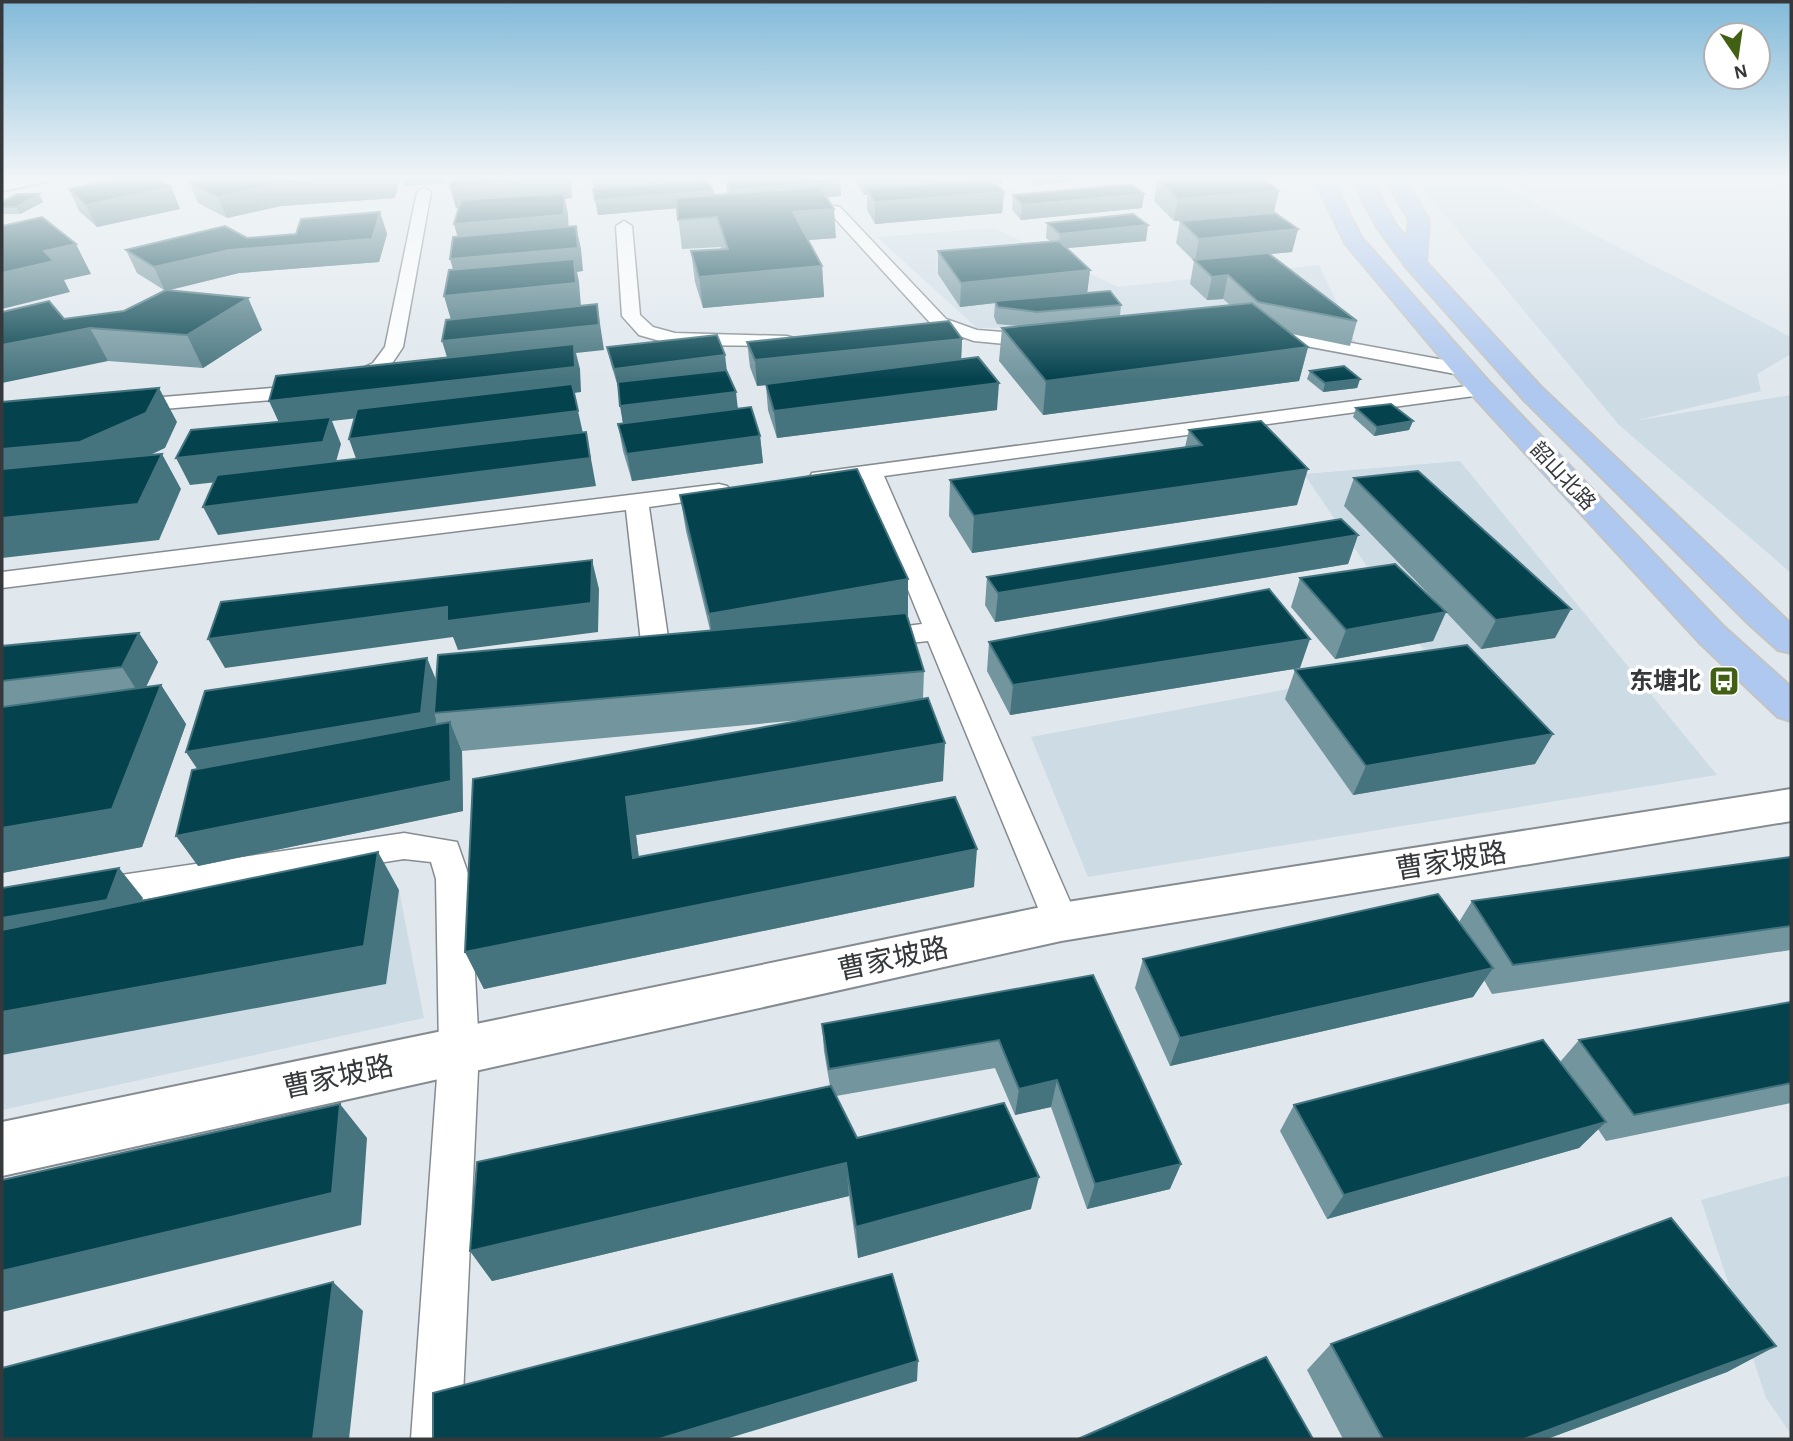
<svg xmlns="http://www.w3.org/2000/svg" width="1793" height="1441" viewBox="0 0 1793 1441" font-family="'Alegreya Sans','Noto Sans SC',sans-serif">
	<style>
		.built { fill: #cddbe5 }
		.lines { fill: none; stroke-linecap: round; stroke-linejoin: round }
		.street-casing { stroke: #858c91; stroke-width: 3 }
		.secondary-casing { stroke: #858c91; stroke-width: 4 }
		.primary-casing { stroke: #c3c4c4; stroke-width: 4 }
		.street { fill: #fff; fill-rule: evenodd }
		.secondary { fill: #fff; fill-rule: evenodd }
		.primary { fill: #afc8ef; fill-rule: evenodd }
		.wall { fill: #72959e }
		.shaded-wall { fill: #46747e }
		.building { fill: #04424e; stroke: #46747e; stroke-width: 2 }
		.labels { text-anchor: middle; stroke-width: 7; stroke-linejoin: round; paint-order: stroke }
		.far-street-label { font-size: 21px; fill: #36393c; stroke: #fff }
		.poi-label { font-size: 24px; font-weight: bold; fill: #36393c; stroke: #fff; text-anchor: end }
		.near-street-label { font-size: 28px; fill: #36393c; stroke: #fff }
	</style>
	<rect width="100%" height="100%" fill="#e0e8ee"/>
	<!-- built -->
	<g class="built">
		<path d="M1413,177H1483L1791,337V354L1757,374L1761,391L1634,421L1791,395V573L1619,425Z"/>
		<path d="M994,228L1118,287L1319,265L1359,350L1199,324L977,328L877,237Z"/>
		<path d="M1460,461L1717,775L1088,877L1031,737L1432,662L1304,474Z"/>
		<path d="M399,890L424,1018L2,1110V955Z"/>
		<path d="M1791,1175V1434L1766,1398L1701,1200Z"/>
	</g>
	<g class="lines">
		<!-- street casing -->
		<g class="street-casing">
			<g id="street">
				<path d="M424,188L431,192L403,347L387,371L359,385L308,397L127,412L120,410L117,406L120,402L127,400L308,385L346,376L373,363L385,347L417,192Z"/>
				<path d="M835,206L840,207L946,319L977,330L1016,333L1039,331L1048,337L1039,343L1016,345L974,341L934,327L830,213L828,210L830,207Z"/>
				<path d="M624,221L632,226L640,315L653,327L675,333L787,336L794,338L796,342L794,346L674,345L639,335L622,316L616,226Z"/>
				<path d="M1259,326L1466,364L1476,370L1466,376L1252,336L1250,332Z"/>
				<path d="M1482,384L1489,386L1492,390L1489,394L884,476L1079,922L1074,932L1061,937L1048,932L928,641L872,647L862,644L858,638L862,632L922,624L863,479L820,485L812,483L809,478L812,473Z"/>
				<path d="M719,484L727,486L731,491L727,496L649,507L670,651L666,657L656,660L646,657L642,651L626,510L2,588V572Z"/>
				<path d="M404,833L457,842L470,879L479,1049L461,1439H411L439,1049L436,879L431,862L404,859L94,907L82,903L77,893L82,883L94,879Z"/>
			</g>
		</g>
		<!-- secondary casing -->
		<g class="secondary-casing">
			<g id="secondary">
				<path d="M17,177H53L50,181L2,191V181Z"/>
				<path d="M1791,789V821L1061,941L2,1176V1122L1061,903Z"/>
			</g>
		</g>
		<!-- primary casing -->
		<g class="primary-casing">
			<g id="primary">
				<path d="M1313,177H1331L1361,237L1491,384L1723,626L1791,687V721L1778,717L1699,642L1473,396L1345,243Z"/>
				<path d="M1351,177H1369L1396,225L1407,239L1409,220L1384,177H1402L1429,220L1426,262L1542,388L1791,624V653L1778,650L1749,624L1524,400L1407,268L1377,227Z"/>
			</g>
		</g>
		<!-- street -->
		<use href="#street" class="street"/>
		<!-- secondary -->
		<use href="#secondary" class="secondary"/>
		<!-- primary -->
		<use href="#primary" class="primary"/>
	</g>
	<!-- wall -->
	<g class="wall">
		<path d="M210,177H400V178L395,198L281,206L227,218L198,203L189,182Z"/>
		<path d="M590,177H700V181L713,191L714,195L727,194L726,182L719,183L717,177H837L840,181L841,196L827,197L836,238L808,240L822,266L824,297L703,308L695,282L691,251L721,249V247L682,249L677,208L598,215L594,189Z"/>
		<path d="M852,177H1002V184H996L1004,192L1002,213L875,224L867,210V195H864Z"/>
		<path d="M1026,177H1107V178L1034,185Z"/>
		<path d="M1147,177H1261L1274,212L1174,221L1154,201L1157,181H1152Z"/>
		<path d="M171,187L180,209L97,227L79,211L69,189Z"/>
		<path d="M39,194L43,202L20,214H2V202Z"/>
		<path d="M1144,194L1142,208L1021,220L1012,210L1013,195Z"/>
		<path d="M380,212L387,234L379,262L239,273L170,290L248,298L262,330L203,368L108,361L64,319L124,311L164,290L137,273L126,250L296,234Z"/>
		<path d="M1180,221L1298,229L1292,252L1270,254L1357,321L1350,346L1292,334L1308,347L1299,381L1043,415L999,361L1002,328L1018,326L997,324L994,317L995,303L960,307L938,274V251L1050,241L1046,238L1047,223L1146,241L1067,248L1090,270L1087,293L1121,305L1120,316L1230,305L1223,299L1207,300L1190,284L1194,261L1176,243Z"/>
		<path d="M962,339L961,359L997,410L777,438L768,410L766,385L757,386L750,367L747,342Z"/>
		<path d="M607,347L727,372L738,409L760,436L763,463L632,481L623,451L618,424L623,423L618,387L611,364Z"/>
		<path d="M1310,371L1360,379L1357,388L1323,392L1307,379Z"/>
		<path d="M1356,408L1413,421L1409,430L1374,436L1353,417Z"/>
		<path d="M1189,430L1297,505L972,553L949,516L950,480L1185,447Z"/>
		<path d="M1354,478L1555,638L1481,649L1446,612L1433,641L1335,659L1291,607L1300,578L1442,608L1344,506Z"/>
		<path d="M680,495L908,617L924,671L923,699L943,781L636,835L639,857L974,887L484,989L465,952L801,720L462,751L463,811L198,866L197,769L186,752L427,658L436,681L710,630L686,531Z"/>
		<path d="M1358,535L1348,564L995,622L985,605L987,577Z"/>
		<path d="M139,633L158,662L146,687L161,685L186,724L142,847L2,873V646Z"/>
		<path d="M989,642L1300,668L1010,715L987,671Z"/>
		<path d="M1295,670L1535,764L1353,795L1285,699Z"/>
		<path d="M1791,857V950L1492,994L1484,980L1473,997L1170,1066L1135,988L1143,959L1459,922L1472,901Z"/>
		<path d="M1093,975L1170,1189L1087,1209L1051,1107L1015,1115L995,1068L836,1096L857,1138L1031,1209L858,1258L849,1196L492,1281L470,1251L830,1086L824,1051L822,1024Z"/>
		<path d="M1791,1002V1103L1606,1141L1598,1129L1579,1148L1327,1219L1280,1131L1294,1105L1560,1062L1579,1040Z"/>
		<path d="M1331,1344L1776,1346L1727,1372L1547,1439H1343L1307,1370Z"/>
	</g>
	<!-- shaded-wall -->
	<g class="shaded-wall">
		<path d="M379,177H400L395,198L281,206L227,218L218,197L273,184Z"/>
		<path d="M402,177H445L444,183L405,186Z"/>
		<path d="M571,177L572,198L565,199L568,214L569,237L460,246L454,224L564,199L456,208L450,187Z"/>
		<path d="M592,177H700V183L595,191Z"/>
		<path d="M718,177H786L726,179V182L719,183Z"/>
		<path d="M864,177H1002V184L870,194L866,189L867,195H864Z"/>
		<path d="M1034,177H1107V178L1034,185Z"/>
		<path d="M1152,177H1204L1152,181Z"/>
		<path d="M840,181L841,196L732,204L730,190Z"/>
		<path d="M171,187L180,209L97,227L86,205Z"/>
		<path d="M713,191L715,205L598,215L595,200Z"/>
		<path d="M1279,191L1274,212L1174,221L1178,199Z"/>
		<path d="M1004,192L1002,213L875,224V202Z"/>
		<path d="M39,194L43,202L20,214L16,207Z"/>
		<path d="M1144,194L1142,208L1021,220L1022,205Z"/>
		<path d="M834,209L836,238L795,241L793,212Z"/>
		<path d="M380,212L387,234L379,262L239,273L165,291L154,267L229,250L372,239Z"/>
		<path d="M1148,225L1146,241L1058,249L1060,234Z"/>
		<path d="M576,226L581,249L583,271L577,272L579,282L581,307L451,320L444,296L457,283L450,259Z"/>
		<path d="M1298,229L1292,252L1195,261L1199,239Z"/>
		<path d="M76,244L91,274L64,280L70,292L2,309V273L44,251Z"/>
		<path d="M822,266L824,297L703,308L699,277Z"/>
		<path d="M1090,270L1087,294L995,301V303L960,307L961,283Z"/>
		<path d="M1228,275L1223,299L1207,300L1212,277Z"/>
		<path d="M248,298L262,330L203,368L187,335Z"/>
		<path d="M597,304L604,350L576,353L580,369L581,392L574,393L584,438L359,467L349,439L574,393L332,421L341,444L334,469L190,485L176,458L281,427L269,401L450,367L442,341Z"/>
		<path d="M90,328L108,361L2,383V345Z"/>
		<path d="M962,339L961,364L757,386L755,360Z"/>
		<path d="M1308,347L1299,381L1043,415L1046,381Z"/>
		<path d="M725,355L727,372L618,387L614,369Z"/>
		<path d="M1360,379L1357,388L1323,392L1325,383Z"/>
		<path d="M999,383L997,410L777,438L774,411Z"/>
		<path d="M159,388L177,422L165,448L101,478L2,487V449Z"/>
		<path d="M736,392L738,410L623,424L620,406Z"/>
		<path d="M1413,421L1409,430L1374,436L1377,427Z"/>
		<path d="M586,432L596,486L218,535L203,507Z"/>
		<path d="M760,436L763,463L632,481L627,454Z"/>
		<path d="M162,454L181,489L159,540L2,558V518Z"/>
		<path d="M1308,469L1297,505L972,553L974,516Z"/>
		<path d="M1358,535L1348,564L995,622L998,593Z"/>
		<path d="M592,560L599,589L598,632L458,650L453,637L225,668L208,639Z"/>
		<path d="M908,579V617L714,652L709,614Z"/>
		<path d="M1571,609L1555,638L1481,649L1496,620Z"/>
		<path d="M1446,612L1433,641L1335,659L1346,630Z"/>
		<path d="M139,633L158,662L141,697L122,667Z"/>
		<path d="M1310,639L1300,668L1010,715L1013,685Z"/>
		<path d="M427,658L439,687L434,713L436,719L434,742L206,781L186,752Z"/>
		<path d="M161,685L186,724L142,847L2,873V828Z"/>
		<path d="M450,722L462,752L463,811L198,866L176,836Z"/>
		<path d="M1553,734L1535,764L1353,795L1366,766Z"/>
		<path d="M945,743L943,781L636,835L643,896L633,858L626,797Z"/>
		<path d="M977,849L974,887L484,989L465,952Z"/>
		<path d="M378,852L399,890L386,984L2,1055V1012Z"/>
		<path d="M119,868L143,898L132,929L2,952V918Z"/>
		<path d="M1493,968L1473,997L1170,1066L1180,1038Z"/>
		<path d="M1057,1080L1051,1107L1015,1115L1019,1089Z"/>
		<path d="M340,1104L367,1138L361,1225L2,1312V1271Z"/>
		<path d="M1606,1122L1579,1148L1327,1219L1344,1195Z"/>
		<path d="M846,1163L849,1196L492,1281L470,1251Z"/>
		<path d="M1181,1164L1170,1189L1087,1209L1095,1184Z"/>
		<path d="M1039,1177L1031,1209L858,1258L856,1227Z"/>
		<path d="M333,1282L363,1311L349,1439H313Z"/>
		<path d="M1776,1346L1727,1372L1547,1439H1524Z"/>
		<path d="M918,1361L917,1381L726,1439H659Z"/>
	</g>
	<!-- building -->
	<g class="building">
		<path d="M127,177H156L171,187L86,205L69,189Z"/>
		<path d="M210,177H379L273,184L218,197L189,182Z"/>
		<path d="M452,177H566L450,187Z"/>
		<path d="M750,177H837L840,181L730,190L726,179Z"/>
		<path d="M1189,177H1261L1279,191L1178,199L1157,180Z"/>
		<path d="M990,179L1004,192L875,202L866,189Z"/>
		<path d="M707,180L713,191L595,200L593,189Z"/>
		<path d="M1131,184L1144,194L1022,205L1013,195Z"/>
		<path d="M820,187L834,209L793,212L822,266L699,277L691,251L728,249L717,217L678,220L676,198Z"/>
		<path d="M564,193V215L454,224L461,200Z"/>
		<path d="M17,194H39L16,207H2V202Z"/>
		<path d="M380,212L372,239L229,250L154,267L126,250L225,226L247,238L296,234L301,219Z"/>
		<path d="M1275,213L1298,229L1199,239L1180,221Z"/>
		<path d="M1133,214L1148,225L1060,234L1047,223Z"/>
		<path d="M42,217L76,244L44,251L54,261L2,273V226Z"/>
		<path d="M576,226L578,248L450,259L453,237Z"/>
		<path d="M1059,241L1090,270L961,283L938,251Z"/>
		<path d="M1268,253L1357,321L1258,302L1228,275L1212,277L1194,260Z"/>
		<path d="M574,259L576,283L444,296L449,270Z"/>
		<path d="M166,290L248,298L187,335L90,328L2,345V312L49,301L64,319L124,311Z"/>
		<path d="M1110,291L1121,305L1037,312L998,307L995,301Z"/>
		<path d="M1252,303L1308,347L1046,381L1002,328Z"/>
		<path d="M597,304L599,325L442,341L446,320Z"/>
		<path d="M949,321L962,339L755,360L747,342Z"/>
		<path d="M717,335L725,355L614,369L607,347Z"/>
		<path d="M574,344L575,367L269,401L276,376Z"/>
		<path d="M978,357L999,383L774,411L766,384Z"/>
		<path d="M1344,366L1360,379L1325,383L1310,371Z"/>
		<path d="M726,370L736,392L620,406L618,382Z"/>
		<path d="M572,384L578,411L349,439L357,409Z"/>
		<path d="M159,388L146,413L80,442L2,449V402Z"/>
		<path d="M1391,404L1413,421L1377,427L1356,408Z"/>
		<path d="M751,407L760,436L627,454L618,424Z"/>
		<path d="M331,417L323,442L176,458L191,430Z"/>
		<path d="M1261,421L1308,469L974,516L950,480L1202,445L1189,430Z"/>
		<path d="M586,432L590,458L203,507L217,475Z"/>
		<path d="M162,454L138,504L2,518V469Z"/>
		<path d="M857,469L908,579L709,614L680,495Z"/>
		<path d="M1418,471L1571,609L1496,620L1354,478Z"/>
		<path d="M1341,519L1358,535L998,593L987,577Z"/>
		<path d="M592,560L591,603L447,621V607L208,639L221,602Z"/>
		<path d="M1395,564L1446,612L1346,630L1300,578Z"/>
		<path d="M1269,589L1310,639L1013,685L989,642Z"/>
		<path d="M906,613L924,671L434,713L438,655Z"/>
		<path d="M139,633L122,667L2,681V646Z"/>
		<path d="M1467,645L1553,734L1366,766L1295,670Z"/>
		<path d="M427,658L421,713L186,752L205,691Z"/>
		<path d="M161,685L112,809L2,828V707Z"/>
		<path d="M928,698L945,743L626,797L633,858L955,797L977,849L465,952L473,779Z"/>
		<path d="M450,722L451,781L176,836L192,770Z"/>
		<path d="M378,852L364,946L2,1012V930Z"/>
		<path d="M1791,857V926L1513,965L1472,901Z"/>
		<path d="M119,868L107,900L2,918V888Z"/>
		<path d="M1438,894L1493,968L1180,1038L1143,959Z"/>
		<path d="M1093,975L1181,1164L1095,1184L1057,1080L1019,1089L999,1040L829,1069L822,1024Z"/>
		<path d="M1791,1002V1083L1634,1115L1579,1040Z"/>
		<path d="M1543,1040L1606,1122L1344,1195L1294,1105Z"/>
		<path d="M831,1086L857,1138L1004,1103L1039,1177L856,1227L846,1163L470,1251L477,1162Z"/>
		<path d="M340,1104L332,1193L2,1271V1180Z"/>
		<path d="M1671,1218L1776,1346L1524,1439H1383L1331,1344Z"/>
		<path d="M892,1274L918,1361L659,1439H433V1393Z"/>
		<path d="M333,1282L313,1439H2V1368Z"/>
		<path d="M1266,1357L1313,1439H1078Z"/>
	</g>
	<!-- sky -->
	<linearGradient id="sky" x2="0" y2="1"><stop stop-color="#82bad9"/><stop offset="0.47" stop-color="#f1f5f7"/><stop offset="1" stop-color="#f1f5f7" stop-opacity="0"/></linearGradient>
	<rect width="1793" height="379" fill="url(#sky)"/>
	<!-- icons -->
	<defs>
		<g id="bus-square" transform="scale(1.575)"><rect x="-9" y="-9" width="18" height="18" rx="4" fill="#426014" stroke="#fff"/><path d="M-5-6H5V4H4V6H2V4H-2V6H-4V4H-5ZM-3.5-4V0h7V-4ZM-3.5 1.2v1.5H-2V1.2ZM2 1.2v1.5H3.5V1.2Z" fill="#fff"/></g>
	</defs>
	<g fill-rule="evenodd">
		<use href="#bus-square" x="1724" y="681"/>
	</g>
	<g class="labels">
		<!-- far-street labels -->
		<g class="far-street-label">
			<text transform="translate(1563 476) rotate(47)" y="7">韶山北路</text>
		</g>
		<!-- poi labels -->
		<g class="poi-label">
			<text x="1701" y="689">东塘北</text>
		</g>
		<!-- near-street labels -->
		<g class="near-street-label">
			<text transform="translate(1451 860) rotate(-9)" y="10">曹家坡路</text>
			<text transform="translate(893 958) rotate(-12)" y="10">曹家坡路</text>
			<text transform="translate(338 1076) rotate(-12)" y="10">曹家坡路</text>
		</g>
	</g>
	<!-- border -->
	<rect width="1793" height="1441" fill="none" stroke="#36393c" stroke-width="7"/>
	<!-- north arrow -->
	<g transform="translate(1737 56) rotate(167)"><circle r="33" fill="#ffffff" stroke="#afb0b1" stroke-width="2"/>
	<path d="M0-5L12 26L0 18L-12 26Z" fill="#426014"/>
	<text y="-10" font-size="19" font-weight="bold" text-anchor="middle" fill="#36393c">N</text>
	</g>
</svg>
